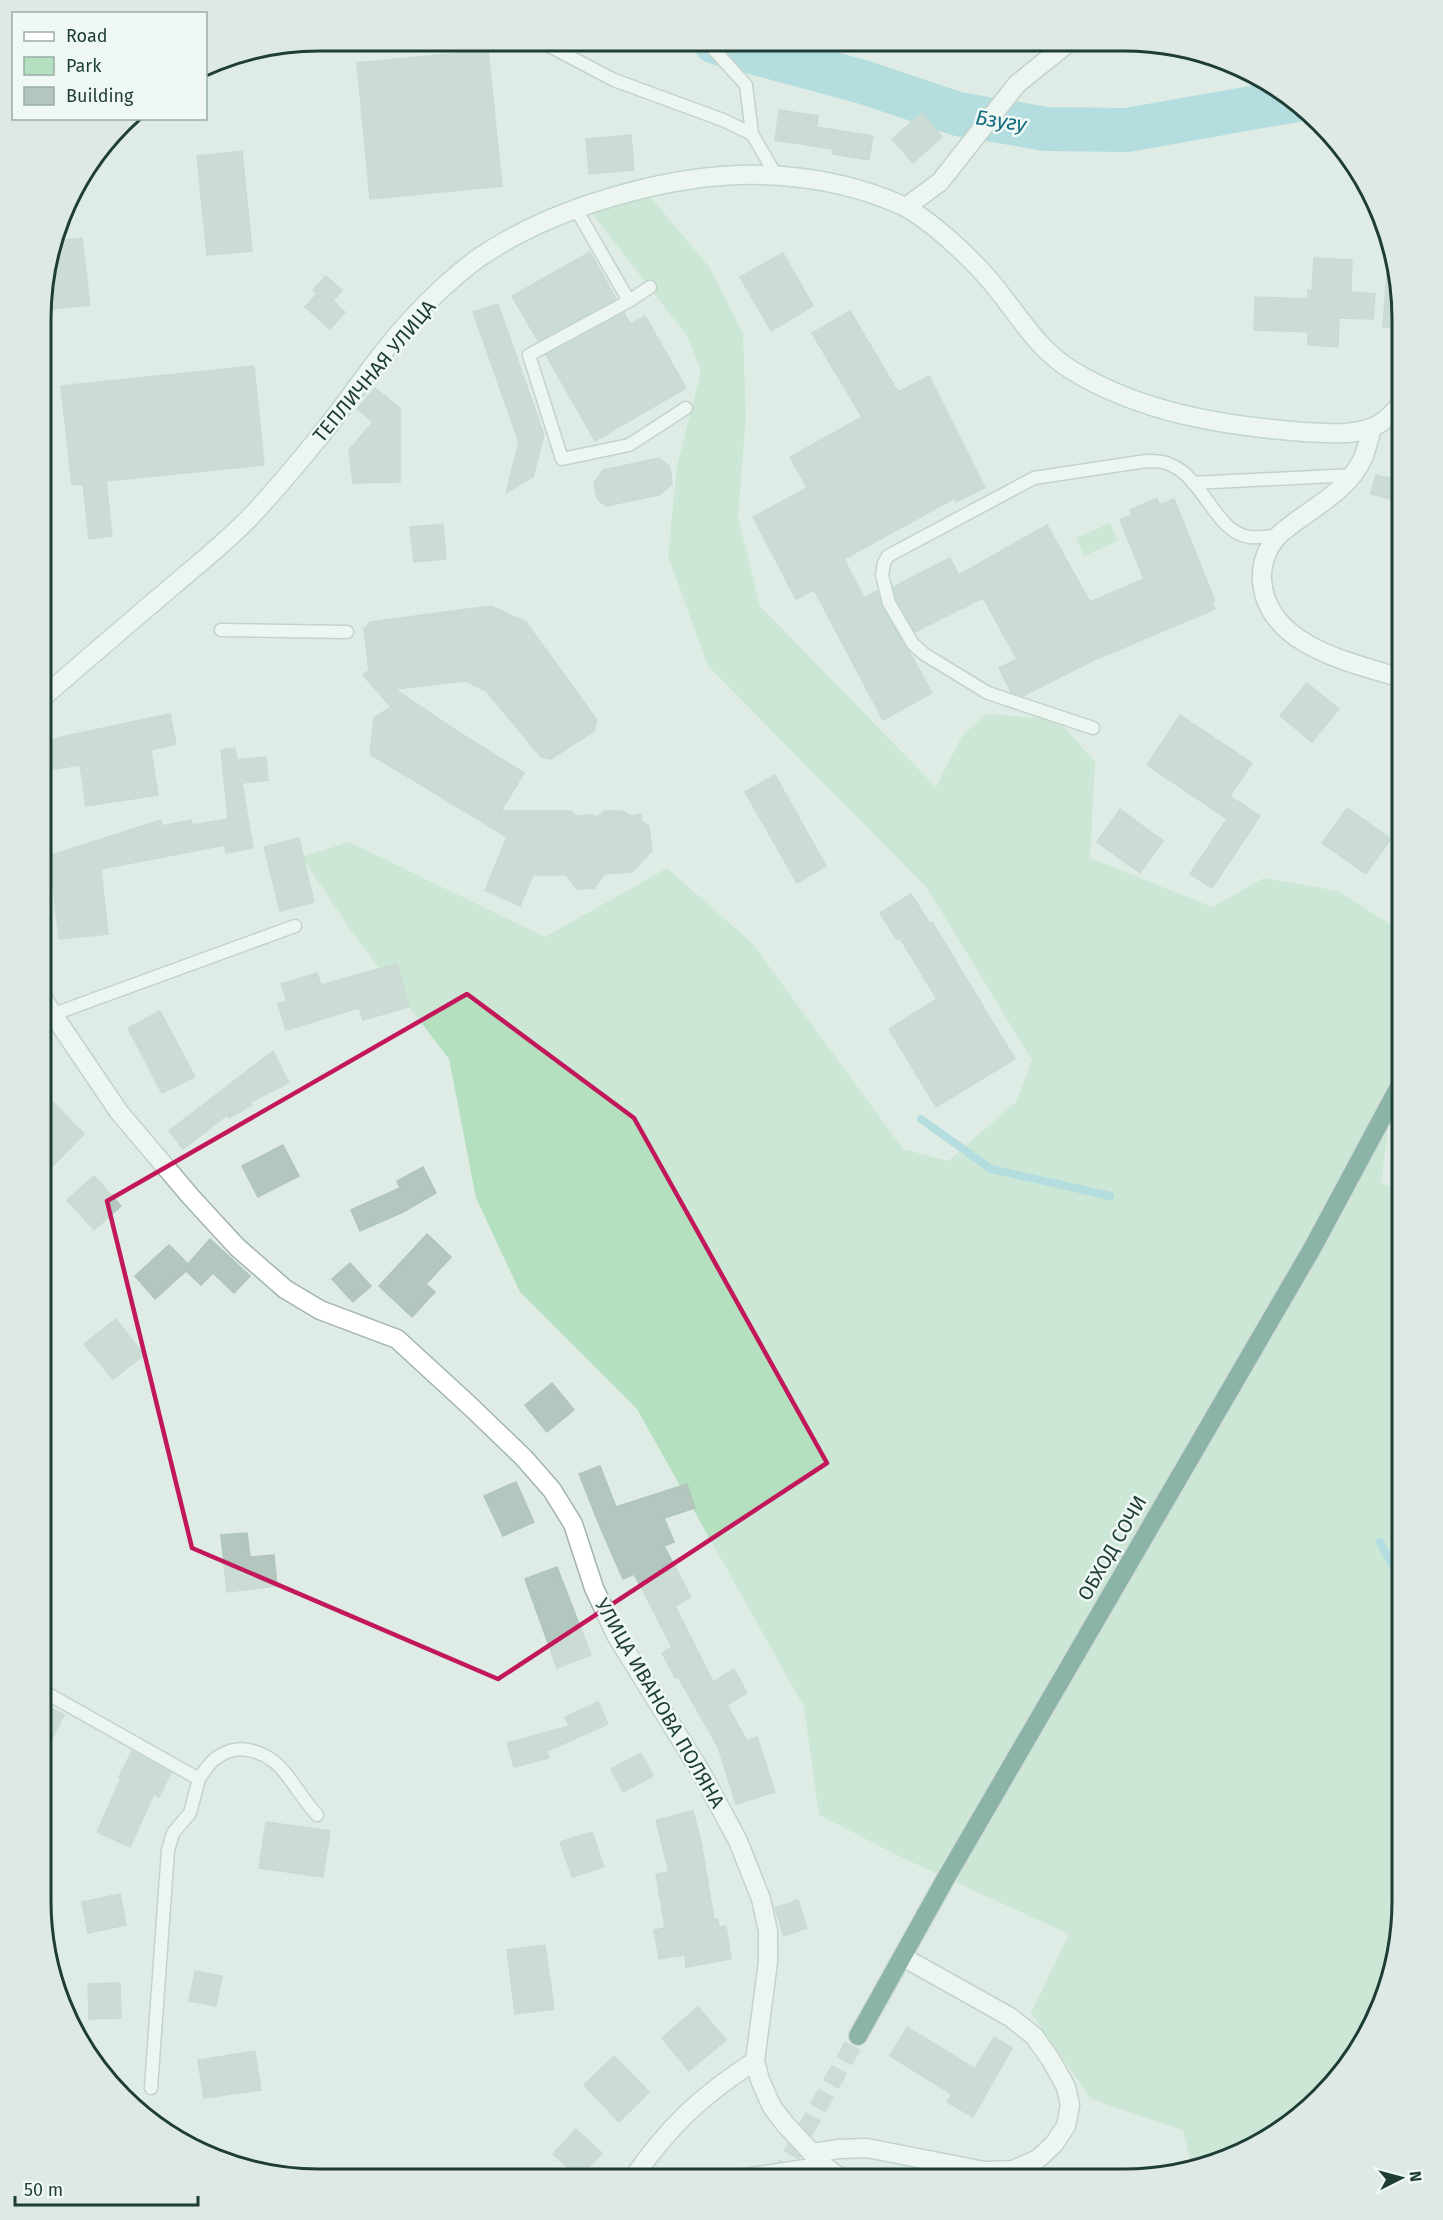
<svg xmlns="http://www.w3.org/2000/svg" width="1443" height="2220" viewBox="0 0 1443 2220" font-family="'Fira Sans',sans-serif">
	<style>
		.green { fill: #b5e0c0 }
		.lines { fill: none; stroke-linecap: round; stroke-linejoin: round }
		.stream { stroke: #80cad8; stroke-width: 8 }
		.river { stroke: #80cad8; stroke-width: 44 }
		.building { fill: #b4c7bf; stroke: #b0c6bd; stroke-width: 1.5 }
		.highway-tunnel { stroke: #b8c9c3; stroke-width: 18; stroke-dasharray: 18 9; stroke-linecap: butt }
		.lane-casing { stroke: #a1b4ad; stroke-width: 15 }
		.street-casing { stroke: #a1b4ad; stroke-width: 21 }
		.secondary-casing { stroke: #9cb9ae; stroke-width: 21 }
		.highway-casing { stroke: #c0c9c6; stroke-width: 21 }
		.lane { stroke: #fff; stroke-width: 12 }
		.street { stroke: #fff; stroke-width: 18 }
		.secondary { stroke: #fff; stroke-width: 18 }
		.highway { stroke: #276d5e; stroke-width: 18 }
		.marked { fill: none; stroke: #c2185b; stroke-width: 4.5; stroke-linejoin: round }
		.labels { text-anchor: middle; stroke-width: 5; stroke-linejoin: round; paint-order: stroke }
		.street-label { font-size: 20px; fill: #1e3d35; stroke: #eff8f4 }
		.water-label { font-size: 21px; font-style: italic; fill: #126d7f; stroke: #eff8f4 }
		.rim { fill: none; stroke: #1e3d35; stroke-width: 3 }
	</style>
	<rect width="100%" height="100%" fill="#dfece6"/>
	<!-- green -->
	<g class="green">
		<path d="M707,42H797L787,79L707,45Z"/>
		<path d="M648,194L710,268L743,333L746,416L738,517L760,606L936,787L962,736L986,714L1057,719L1095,762L1090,858L1212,907L1264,878L1338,891L1402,932V1020L1381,1183L1402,1190V1919L1388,1991L1355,2056L1294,2122L1231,2158L1192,2166L1183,2130L1091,2099L1031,2013L1069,1934L905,1859L819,1815L804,1707L637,1409L520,1292L476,1198L449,1059L352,932L302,857L349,842L545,937L667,868L752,943L903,1149L948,1161L1017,1101L1032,1060L927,888L708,666L668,556L677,466L701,371L687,336L591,212Z"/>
		<path d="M1110,523L1118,541L1084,556L1076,538Z"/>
	</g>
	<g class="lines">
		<!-- stream -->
		<g class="stream">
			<path d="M921,1119L991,1169L1110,1196"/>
			<path d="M1380,1542L1402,1583"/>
		</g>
		<!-- river -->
		<path class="river" d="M715,42L863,82L958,114L1046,129L1127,130L1296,100"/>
	</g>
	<!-- building -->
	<g class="building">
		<path d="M488,50L502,186L370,199L357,63Z"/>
		<path d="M779,110L818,116L817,127L873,136L869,160L832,154L833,149L775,140Z"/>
		<path d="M922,113L942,137L913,163L892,139Z"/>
		<path d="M631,135L634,170L589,174L586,139Z"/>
		<path d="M242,151L252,251L207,255L197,156Z"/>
		<path d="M82,238L90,305L43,310V283L56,241Z"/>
		<path d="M590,252L616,299L538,341L512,296Z"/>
		<path d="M783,253L813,306L771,331L740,277Z"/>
		<path d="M1314,258L1352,260L1351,292L1375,294L1373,319L1339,318L1338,347L1308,345V332L1254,330L1255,297L1308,299V290H1312Z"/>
		<path d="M1387,271H1393L1402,319V329L1383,327Z"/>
		<path d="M326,276L342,290L333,301L345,312L330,329L305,307L317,294L313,290Z"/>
		<path d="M498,304L544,435L533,477L506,493L519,442L473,312Z"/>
		<path d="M850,311L898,392L929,376L985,488L956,502L955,498L844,559L864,598L877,591L882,607L910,653L932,693L883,720L814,590L796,599L753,517L807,488L790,457L862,417L812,333Z"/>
		<path d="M624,313L630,324L645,316L686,388L595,441L546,355Z"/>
		<path d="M254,366L264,465L106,481L112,536L89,539L83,484L72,485L61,386Z"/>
		<path d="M375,388L400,408V482L353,483L349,450L373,422L357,409Z"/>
		<path d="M659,458L670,467L672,484L659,495L606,506L597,499L594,483L603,470Z"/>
		<path d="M1376,475L1402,481V502L1371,494Z"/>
		<path d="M1157,498L1160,505L1174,499L1215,601L1212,602L1215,609L1094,660L1023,696L1011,692L999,668L1017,659L983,598L915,632L897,600L893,587L950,558L959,575L1047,525L1090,602L1144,579L1120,520L1132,515L1130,510Z"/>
		<path d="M443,524L446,559L414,562L410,527Z"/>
		<path d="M491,606L526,622L597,720L594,731L551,759L541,757L486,691L465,681L395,689L460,733L524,773L501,811H571L576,816L593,815L597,817L605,811H622L631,816L641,814L642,822L649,826L652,851L632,872L604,874L595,888L577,889L566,875H533L520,906L485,890L507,837L370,754L374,718L391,707L363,675L369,670L364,629L370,622Z"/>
		<path d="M1307,683L1339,709L1312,742L1280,716Z"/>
		<path d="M170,714L176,744L151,750L158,795L86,806L80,765L42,771V745L61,737Z"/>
		<path d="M1180,715L1252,763L1230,796L1260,816L1212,888L1190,874L1227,819L1147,765Z"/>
		<path d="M235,748L237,760L266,757L268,780L242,783L253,848L226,853L225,845L101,869L108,934L59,939L52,878L42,880V858L161,820L162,826L191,820L192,825L228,819L221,750Z"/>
		<path d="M775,775L826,866L797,883L745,792Z"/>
		<path d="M1347,808L1391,839L1366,874L1322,843Z"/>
		<path d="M1120,809L1163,841L1140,873L1097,842Z"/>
		<path d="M299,838L314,902L280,911L264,847Z"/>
		<path d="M911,894L930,924L932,922L1015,1059L936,1107L889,1029L937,999L900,938L897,940L880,913Z"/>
		<path d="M397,964L409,1007L363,1020L359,1008L286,1030L278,1004L287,1001L281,984L317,973L321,985Z"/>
		<path d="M160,1011L195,1077L162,1093L128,1028Z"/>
		<path d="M273,1051L289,1083L250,1102L252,1105L229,1118L227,1115L183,1149L169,1131Z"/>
		<path d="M42,1091L84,1134L42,1177Z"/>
		<path d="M283,1145L299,1176L258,1197L242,1166Z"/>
		<path d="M423,1167L436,1193L403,1212L360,1231L351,1210L400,1188L397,1181Z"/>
		<path d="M94,1176L121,1206L94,1230L67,1200Z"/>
		<path d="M427,1234L451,1257L426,1284L435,1292L412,1317L379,1286Z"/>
		<path d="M210,1239L250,1276L234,1293L213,1273L201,1285L186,1271L155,1299L135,1276L169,1245L188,1264Z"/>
		<path d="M350,1263L371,1286L353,1302L332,1279Z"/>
		<path d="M116,1319L144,1355L113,1379L84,1344Z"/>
		<path d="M552,1383L574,1410L547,1432L525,1405Z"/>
		<path d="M600,1466L616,1507L687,1484L695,1508L664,1518L674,1542L664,1546L691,1597L675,1606L713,1682L734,1669L747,1693L727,1705L747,1741L757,1737L775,1792L736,1804L718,1747L678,1677L675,1678L662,1653L672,1647L634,1574L623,1579L601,1529L579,1474Z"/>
		<path d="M516,1482L534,1522L503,1536L484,1496Z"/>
		<path d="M247,1533L250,1557L274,1555L277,1586L227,1592L221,1535Z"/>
		<path d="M557,1567L591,1655L557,1668L525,1579Z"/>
		<path d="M598,1702L608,1724L547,1751L549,1758L514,1767L507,1743L569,1726L565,1717Z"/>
		<path d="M41,1703L64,1715L41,1761Z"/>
		<path d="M132,1751L171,1773L159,1797L154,1794L130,1847L97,1832L121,1778L119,1777Z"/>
		<path d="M641,1753L653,1776L623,1792L611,1769Z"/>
		<path d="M693,1811L701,1842L714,1919H718L719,1927L726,1926L731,1959L686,1967L685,1955L659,1959L654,1930L665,1928L656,1874L669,1872L656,1820Z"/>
		<path d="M266,1822L330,1831L323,1877L259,1868Z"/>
		<path d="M592,1832L604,1867L572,1877L560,1842Z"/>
		<path d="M120,1894L126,1925L88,1933L82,1902Z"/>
		<path d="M798,1900L807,1928L784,1936L775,1908Z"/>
		<path d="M545,1945L554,2009L515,2014L507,1950Z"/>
		<path d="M195,1971L222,1976L216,2006L189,2001Z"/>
		<path d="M120,1983L121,2018L89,2019L88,1984Z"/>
		<path d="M698,2007L726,2040L689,2071L662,2038Z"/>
		<path d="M907,2027L975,2069L994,2037L1012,2048L973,2117L947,2102L952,2094L890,2056Z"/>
		<path d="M255,2051L261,2090L204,2098L198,2060Z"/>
		<path d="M614,2056L649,2092L619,2122L584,2085Z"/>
		<path d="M576,2129L602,2153L579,2178L553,2154Z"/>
	</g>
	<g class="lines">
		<!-- highway-tunnel -->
		<path class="highway-tunnel" d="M778,2179L858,2036"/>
		<!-- lane casing -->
		<g class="lane-casing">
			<g id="lane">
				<path d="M540,41L614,80L723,120L752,134L776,175"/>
				<path d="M707,42L746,85L752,134"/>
				<path d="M576,209L629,301"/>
				<path d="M650,287L629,301L529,355L562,459L629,445L686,408"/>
				<path d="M1193,483L1353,475"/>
				<path d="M221,630L347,632"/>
				<path d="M1093,728L988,693L924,654L913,644L889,603L882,575L884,563L888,556L1034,478L1146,461C1156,461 1165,461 1173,466C1203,479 1217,534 1250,537C1259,538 1269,536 1278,536"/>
				<path d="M54,1014L295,926"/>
				<path d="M41,1690L199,1779C205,1770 211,1760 221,1755C243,1741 272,1755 286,1774C297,1788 305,1802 317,1815"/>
				<path d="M151,2088L168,1850L173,1833L190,1813L199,1779"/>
				<path d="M820,2159L847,2179"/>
				<path d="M737,2178L738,2176L825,2163"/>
			</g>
		</g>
		<!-- street casing -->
		<g class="street-casing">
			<g id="street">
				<path d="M906,207L940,182L1017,84L1068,43"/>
				<path d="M1372,428C1369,438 1367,449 1363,458C1347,494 1306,510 1279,535C1267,547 1261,564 1262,580C1266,646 1352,663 1402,678"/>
				<path d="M42,998L119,1112L191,1197L237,1247L285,1289L320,1310L397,1339L470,1406L524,1458L552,1490L573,1524L594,1588L616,1635L702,1774L738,1841L761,1899L768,1931V1962L755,2061L760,2080L772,2107L785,2124L812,2153L839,2149L867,2148L984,2171L1013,2170L1038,2159L1054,2144L1066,2126L1070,2105L1066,2087L1051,2060L1034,2036L1010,2017L903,1957"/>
				<path d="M633,2178C669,2126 702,2095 755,2061"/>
			</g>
		</g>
		<!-- secondary casing -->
		<g class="secondary-casing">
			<path id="secondary" d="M42,698C86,660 130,622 175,584C202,561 231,538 255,512C277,488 299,462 320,436C353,395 381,350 418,312C434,295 461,270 480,257C558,204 686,168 781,176C822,179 863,188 901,205C932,220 979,265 1000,293C1023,322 1040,351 1073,371C1142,413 1225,426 1304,432C1326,433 1349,436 1370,428C1383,424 1393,413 1402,403"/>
		</g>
		<!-- highway casing -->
		<g class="highway-casing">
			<path id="highway" d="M858,2036L946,1878L1313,1247L1402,1081"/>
		</g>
		<!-- lane -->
		<use href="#lane" class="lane"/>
		<!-- street -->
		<use href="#street" class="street"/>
		<!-- secondary -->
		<use href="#secondary" class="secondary"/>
		<!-- highway -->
		<use href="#highway" class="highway"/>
	</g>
	<!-- marked area -->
	<path d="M0 0H1443V2220H0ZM467,994L634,1118L827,1463L498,1679L192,1548L107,1201Z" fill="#dfece6" fill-opacity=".55" fill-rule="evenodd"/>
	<path class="marked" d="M467,994L634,1118L827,1463L498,1679L192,1548L107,1201Z"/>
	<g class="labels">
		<!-- street labels -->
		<g class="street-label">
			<text transform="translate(374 371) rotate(-50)" y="7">ТЕПЛИЧНАЯ УЛИЦА</text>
			<text transform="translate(1112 1548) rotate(-60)" y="7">ОБХОД СОЧИ</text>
			<text transform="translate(660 1703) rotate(60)" y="7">УЛИЦА ИВАНОВА ПОЛЯНА</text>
		</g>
		<!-- water labels -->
		<g class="water-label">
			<text transform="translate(1001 121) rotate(9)" y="7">Бзугу</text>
		</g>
	</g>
	<!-- crop -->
	<path d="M0 0H1443V2220H0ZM319 51H1124A268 268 0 0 1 1392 319V1901A268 268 0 0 1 1124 2169H319A268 268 0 0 1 51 1901V319A268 268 0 0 1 319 51Z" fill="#dee9e5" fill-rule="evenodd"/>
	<path class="rim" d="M319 51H1124A268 268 0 0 1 1392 319V1901A268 268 0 0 1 1124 2169H319A268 268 0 0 1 51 1901V319A268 268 0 0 1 319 51Z"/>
	<!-- legend -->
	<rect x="12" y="12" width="195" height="108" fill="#eff8f4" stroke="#9bada8" stroke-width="1.5"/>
	<rect x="24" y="32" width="30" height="9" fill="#ffffff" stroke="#9bada8" stroke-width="1.5"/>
	<text x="66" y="42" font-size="18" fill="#1e3d35">Road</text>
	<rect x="24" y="57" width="30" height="18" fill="#b5e0c0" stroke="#9bada8" stroke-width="1.5"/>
	<text x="66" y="72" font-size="18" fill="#1e3d35">Park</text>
	<rect x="24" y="87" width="30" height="18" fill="#b4c7bf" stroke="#9bada8" stroke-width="1.5"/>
	<text x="66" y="102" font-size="18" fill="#1e3d35">Building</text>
	<!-- north arrow -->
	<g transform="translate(1401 2178) rotate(84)" stroke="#eff8f4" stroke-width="4.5" paint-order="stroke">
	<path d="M0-4.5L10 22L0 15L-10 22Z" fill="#1e3d35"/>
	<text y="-9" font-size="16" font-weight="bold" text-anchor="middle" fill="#1e3d35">N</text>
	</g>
	<!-- scale -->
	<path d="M15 2196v9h183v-9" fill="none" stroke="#1e3d35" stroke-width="3"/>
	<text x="24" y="2196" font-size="18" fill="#1e3d35" stroke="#eff8f4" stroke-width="4.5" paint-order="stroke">50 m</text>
</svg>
